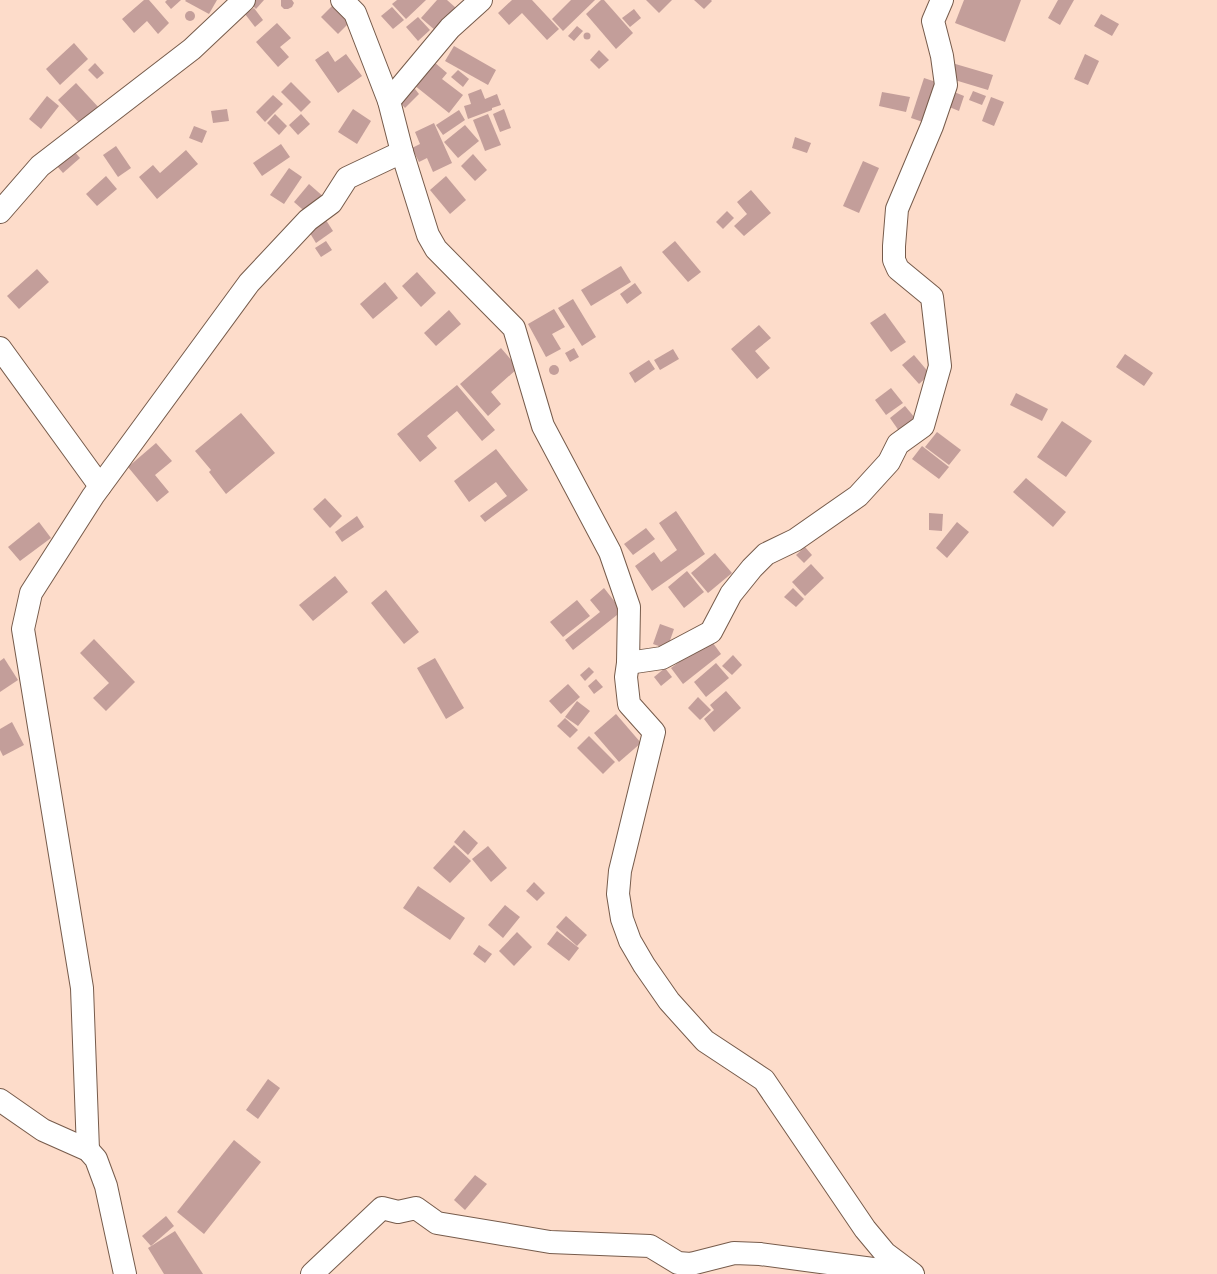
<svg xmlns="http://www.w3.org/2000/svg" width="1217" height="1274" viewBox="0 0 1217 1274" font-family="Montserrat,sans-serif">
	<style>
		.building { fill: #c39e9a }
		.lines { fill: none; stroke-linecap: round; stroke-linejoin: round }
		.minor-casing { stroke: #765b4b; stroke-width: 24 }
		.minor { stroke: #fff; stroke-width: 22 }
	</style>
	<rect width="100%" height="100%" fill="#fddcca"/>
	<!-- building -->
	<g class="building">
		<path d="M144,0H149L169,23L158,34L147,21L134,33L122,19Z"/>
		<path d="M167,0H181L171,9L165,2Z"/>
		<path d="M186,0H217L209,14L185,1Z"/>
		<path d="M247,0H264L256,9Z"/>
		<path d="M281,0H292L294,3L292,7L288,9H284L281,6Z"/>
		<path d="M397,0H426L406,19L392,4Z"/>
		<path d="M437,0H447L456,8L436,31L421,18Z"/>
		<path d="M512,0H532L559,29L547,40L522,13L509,25L498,13Z"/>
		<path d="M571,0H595L563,31L552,19Z"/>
		<path d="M601,0H604L633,33L616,49L586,14Z"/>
		<path d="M646,0H672L659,13Z"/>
		<path d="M694,0H711L712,1L704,9Z"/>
		<path d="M964,0H1021L1005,42L955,23Z"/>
		<path d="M1058,0H1074L1060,25L1048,18Z"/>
		<path d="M332,6L349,23L338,34L321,17Z"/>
		<path d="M392,7L404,20L393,29L381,16Z"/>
		<path d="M254,8L263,20L255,27L245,14Z"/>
		<path d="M634,9L641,18L630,27L622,18Z"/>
		<circle cx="190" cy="16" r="5"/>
		<path d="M1101,14L1119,24L1112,36L1094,26Z"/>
		<path d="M418,17L430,30L418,41L406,27Z"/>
		<path d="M277,23L291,38L280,47L289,57L278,67L256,42Z"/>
		<path d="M577,26L583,31L574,41L568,36Z"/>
		<circle cx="587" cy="36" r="3.5"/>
		<path d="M74,43L88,59L60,85L46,69Z"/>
		<path d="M454,46L496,70L488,85L445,61Z"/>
		<path d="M599,50L609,60L599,69L590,60Z"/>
		<path d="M328,51L335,62L346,54L362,76L338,93L315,60Z"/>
		<path d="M1085,54L1099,61L1088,85L1074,79Z"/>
		<path d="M434,62L447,73L442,79L463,95L449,113L409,81Z"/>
		<path d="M95,63L104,73L97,79L88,70Z"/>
		<path d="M952,63L993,75L988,90L948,78Z"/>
		<path d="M458,70L469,79L463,87L451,77Z"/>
		<path d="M924,78L942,84L929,124L911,118Z"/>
		<path d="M291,82L311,102L301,112L281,92Z"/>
		<path d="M76,83L101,110L83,127L58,100Z"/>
		<path d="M411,84L419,94L405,108L396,98Z"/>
		<path d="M481,89L485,99L497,94L501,105L492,108V110L468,119L464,106L471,104L468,94Z"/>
		<path d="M947,89L964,96L959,111L942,104Z"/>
		<path d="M973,91L986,96L982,105L969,100Z"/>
		<path d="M882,92L910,97L906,112L879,106Z"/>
		<path d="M273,95L283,104L265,122L256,112Z"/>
		<path d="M47,96L59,106L41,129L29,119Z"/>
		<path d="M991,97L1004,102L994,126L982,121Z"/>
		<path d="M227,109L229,121L213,123L211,111Z"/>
		<path d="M353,109L371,121L357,144L338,132Z"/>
		<path d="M504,109L511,128L500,132L493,114Z"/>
		<path d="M459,110L465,120L443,135L436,125Z"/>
		<path d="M275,114L287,126L279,135L267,123Z"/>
		<path d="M301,114L310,124L298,135L289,125Z"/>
		<path d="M488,114L501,145L485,151L473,120Z"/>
		<path d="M434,123L452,163L433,172L427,158L419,162L412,148L420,144L415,132Z"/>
		<path d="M465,125L479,141L458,158L444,142Z"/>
		<path d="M194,126L207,131L202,143L189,138Z"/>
		<path d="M795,137L811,143L807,153L792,148Z"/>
		<path d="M281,144L290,157L262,176L253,163Z"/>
		<path d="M116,146L131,168L118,177L103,155Z"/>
		<path d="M73,150L80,158L63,173L56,165Z"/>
		<path d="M186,150L198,164L157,199L139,177L153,165L160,173Z"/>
		<path d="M473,154L487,170L475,181L461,166Z"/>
		<path d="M863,161L879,168L859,213L843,206Z"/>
		<path d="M289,168L302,177L284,204L270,195Z"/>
		<path d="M106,176L117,189L97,206L86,194Z"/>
		<path d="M446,176L466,200L450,214L430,190Z"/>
		<path d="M309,184L325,198L310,216L294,202Z"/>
		<path d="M751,190L771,213L744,236L734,226L747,214L737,202Z"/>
		<path d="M727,211L734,218L723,229L716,222Z"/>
		<path d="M322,214L333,231L316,243L305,225Z"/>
		<path d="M326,241L332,250L321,257L315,248Z"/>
		<path d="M675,241L701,272L688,282L662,252Z"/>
		<path d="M621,266L631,282L591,306L581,290Z"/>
		<path d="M37,269L49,282L19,309L7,296Z"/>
		<path d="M417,272L436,293L421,307L402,286Z"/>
		<path d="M385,282L398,298L373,319L360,304Z"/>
		<path d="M635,283L642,293L627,304L620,294Z"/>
		<path d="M573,299L596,337L582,346L558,308Z"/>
		<path d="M554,309L565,327L552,334L561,349L546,357L528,324Z"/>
		<path d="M449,310L461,324L436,346L424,333Z"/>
		<path d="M885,313L906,342L891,352L870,323Z"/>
		<path d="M759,325L771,338L755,351L770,368L757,379L731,349Z"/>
		<path d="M501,348L518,368L491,392L501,404L488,416L460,384Z"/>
		<path d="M574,348L579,357L570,362L565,353Z"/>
		<path d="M673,349L679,359L660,370L654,360Z"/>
		<path d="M1125,354L1153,373L1144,386L1116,367Z"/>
		<path d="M914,355L930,374L919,384L902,365Z"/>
		<path d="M649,360L655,369L635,383L629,373Z"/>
		<circle cx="554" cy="370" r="5"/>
		<path d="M457,385L495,430L482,441L457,411L427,436L437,448L420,462L397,434Z"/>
		<path d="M891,388L903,403L886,415L875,400Z"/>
		<path d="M1016,393L1048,409L1042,421L1010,405Z"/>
		<path d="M905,406L915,418L899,431L890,418Z"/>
		<path d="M241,413L275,453L226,494L209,472L211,470L195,451Z"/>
		<path d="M1062,421L1092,441L1066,477L1037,457Z"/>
		<path d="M937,432L961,450L949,465L925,447Z"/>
		<path d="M156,443L172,461L155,475L169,492L157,502L128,467Z"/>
		<path d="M922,446L949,467L939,479L912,459Z"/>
		<path d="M496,449L528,490L485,522L480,516L507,496L496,482L469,502L454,481Z"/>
		<path d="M1026,478L1066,512L1053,527L1013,492Z"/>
		<path d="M325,498L342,516L330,528L313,509Z"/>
		<path d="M676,511L705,554L652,591L635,566L654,552L661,562L677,550L659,523Z"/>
		<path d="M929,513L943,514L942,531L929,530Z"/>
		<path d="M357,516L364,527L342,542L335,532Z"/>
		<path d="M39,522L51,538L20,561L8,547Z"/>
		<path d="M957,522L969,532L947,558L936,548Z"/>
		<path d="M646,528L655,539L633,555L624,544Z"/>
		<path d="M805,547L812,555L804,563L796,555Z"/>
		<path d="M715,553L732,573L708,593L691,573Z"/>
		<path d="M811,564L824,578L805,596L792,582Z"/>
		<path d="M687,571L704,592L684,608L668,587Z"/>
		<path d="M335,576L348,592L313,621L299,605Z"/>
		<path d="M604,588L622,611L573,650L565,640L600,612L590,600Z"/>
		<path d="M793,588L804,599L796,607L784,597Z"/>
		<path d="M386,590L419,632L404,644L371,603Z"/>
		<path d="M577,600L590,616L563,637L550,622Z"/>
		<path d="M660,624L674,629L667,649L653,644Z"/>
		<path d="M94,639L135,682L106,711L93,698L109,683L80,653Z"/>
		<path d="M710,639L721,654L683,684L671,668Z"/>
		<path d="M733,655L742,665L732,675L722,666Z"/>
		<path d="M4,658L18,680L0,692V661Z"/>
		<path d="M435,658L464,708L446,719L417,668Z"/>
		<path d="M716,663L729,678L706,697L694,682Z"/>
		<path d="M589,667L594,672L585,681L580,675Z"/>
		<path d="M665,668L672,677L661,686L654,677Z"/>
		<path d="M596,679L603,687L594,694L588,686Z"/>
		<path d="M568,684L580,697L561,714L549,701Z"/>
		<path d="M726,691L741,708L714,732L704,719L714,710L710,705Z"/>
		<path d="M698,697L711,710L700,720L688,708Z"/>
		<path d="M577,701L590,711L578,726L565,717Z"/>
		<path d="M616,714L641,743L619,762L594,733Z"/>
		<path d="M565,718L578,730L570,738L557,726Z"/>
		<path d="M12,722L24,745L3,756L0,750V729Z"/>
		<path d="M589,736L615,762L603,774L577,748Z"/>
		<path d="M464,830L478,843L468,855L454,842Z"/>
		<path d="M454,845L471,861L450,883L433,868Z"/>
		<path d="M488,846L507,868L491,882L472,859Z"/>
		<path d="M534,882L545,893L537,901L526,891Z"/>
		<path d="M418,886L465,918L450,940L403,908Z"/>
		<path d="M505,905L520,917L503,938L488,925Z"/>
		<path d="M566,916L587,935L577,946L556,927Z"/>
		<path d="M557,931L579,948L569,961L547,944Z"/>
		<path d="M517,932L532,947L514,966L499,951Z"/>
		<path d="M479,945L492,954L485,963L473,954Z"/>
		<path d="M268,1079L280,1088L258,1119L246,1110Z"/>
		<path d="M234,1140L261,1162L204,1234L177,1212Z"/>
		<path d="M475,1175L487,1184L465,1210L454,1200Z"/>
		<path d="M166,1216L174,1226L151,1246L142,1236Z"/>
		<path d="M175,1231L203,1274H164L148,1248Z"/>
	</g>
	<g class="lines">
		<!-- minor casing -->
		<g class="minor-casing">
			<g id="minor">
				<path d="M342,0L355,13L389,101L402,152L428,235L436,249L514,328L543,426L610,552L629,607L628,663L626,677L629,704L654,732L620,871L618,894L622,919L630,941L644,965L669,1001L705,1041L764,1080L865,1229L885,1253L913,1274"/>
				<path d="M389,101L450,28L481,0"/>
				<path d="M0,212L40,166L192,49L244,0"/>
				<path d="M0,348L100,486"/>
				<path d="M628,663L662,658L711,632L731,594L752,568L766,554L795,540L858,496L889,462L898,444L923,426L940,366L932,297L898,269L894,260V246L897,209L932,126L946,85L942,56L933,21L942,0"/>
				<path d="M0,1100L43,1130L88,1150L96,1159L106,1186L125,1274"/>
				<path d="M88,1150L82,988L23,629L31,593L93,496L249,283L308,220L331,203L347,178L402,152"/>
				<path d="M312,1274L382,1208L398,1212L416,1208L437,1223L550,1242L650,1246L678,1263L691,1264L734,1253L760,1254L911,1274"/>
			</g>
		</g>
		<!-- minor -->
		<use href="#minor" class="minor"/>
	</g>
</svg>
